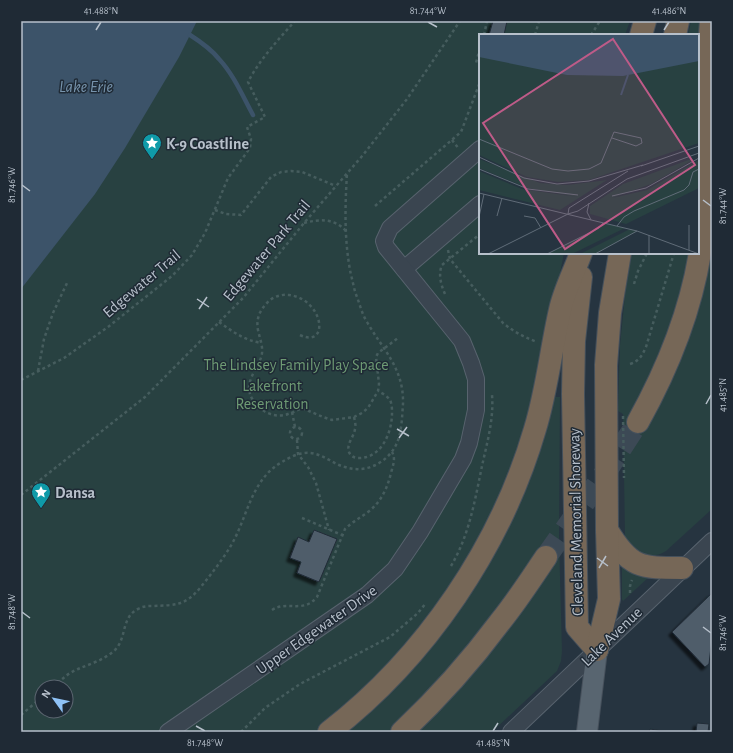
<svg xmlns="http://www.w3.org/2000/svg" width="733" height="753" viewBox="0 0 733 753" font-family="'Alegreya Sans',sans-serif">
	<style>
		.green { fill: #284141; fill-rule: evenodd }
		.water { fill: #3c5369 }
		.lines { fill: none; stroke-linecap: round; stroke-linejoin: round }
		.stream { stroke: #3c5369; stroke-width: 4.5 }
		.building { fill: #4f5d6b; stroke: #212c37; filter: url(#shadow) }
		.highway-tunnel { stroke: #3c4955; stroke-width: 22; stroke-dasharray: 22 11; stroke-linecap: butt }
		.minor-casing { stroke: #58636e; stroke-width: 18 }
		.major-casing { stroke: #47515c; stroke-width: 22 }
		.highway-casing { stroke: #45505b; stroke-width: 24 }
		.path { stroke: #465d5e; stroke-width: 2.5; stroke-dasharray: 3 3; stroke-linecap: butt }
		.minor { stroke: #3a4550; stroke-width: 16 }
		.major { stroke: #586570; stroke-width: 20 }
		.highway { stroke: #766757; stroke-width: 22 }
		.path-bridge { stroke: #465d5e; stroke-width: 2.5; stroke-dasharray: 3 3; stroke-linecap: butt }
		.ticks { fill: none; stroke: #b7c0cb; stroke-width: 1.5 }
		.labels { text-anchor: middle; stroke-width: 3; stroke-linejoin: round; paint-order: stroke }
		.poi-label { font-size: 16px; font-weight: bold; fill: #b7c0cb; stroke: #1f2a35; text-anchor: start }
		.street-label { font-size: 16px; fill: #b7c0cb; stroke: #1f2a35 }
		.park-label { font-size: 16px; fill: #6e9b74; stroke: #1f2a35 }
		.water-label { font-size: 17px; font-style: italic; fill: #7794ad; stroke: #1f2a35 }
		.inset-river { fill: none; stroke: #3c5369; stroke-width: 2 }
		.inset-road { fill: none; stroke: #606c78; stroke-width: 1 }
		.view { fill: #be5b88; fill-opacity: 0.15; stroke: #be5b88; stroke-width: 2 }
		.inset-edge { fill: none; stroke: #b7c0cb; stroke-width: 2 }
		.neatline { fill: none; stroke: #b7c0cb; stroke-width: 1.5 }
		.ticks-label { font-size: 10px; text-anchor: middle; fill: #b7c0cb }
	</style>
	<defs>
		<filter id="shadow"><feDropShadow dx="-3.5" dy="3.5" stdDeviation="1" flood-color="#0009"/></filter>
	</defs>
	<rect width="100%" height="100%" fill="#263440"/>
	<!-- green -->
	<g class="green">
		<path d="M21,21H630L625,35H480V253H564L537,389L513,469L461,572L412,641L337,716L317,732H21ZM42,687H66V711H42Z"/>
		<path d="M691,21H706L698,212V35H688Z"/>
		<path d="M712,227V509L666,551C651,561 631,554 625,536L623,414L618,411L620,345L625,295L631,258L632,253H693Z"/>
		<path d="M550,397H560L559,539L562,651L561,661L557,671L492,732H414L480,638L393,732H341L423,651Z"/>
		<path d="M622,564L650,576L623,601L622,599Z"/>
	</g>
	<!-- water -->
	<path class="water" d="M21,21H197L179,57L125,148L95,194L21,289Z"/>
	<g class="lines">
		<!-- stream -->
		<path class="stream" d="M190,35C201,42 211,49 219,59C234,75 243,97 253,115"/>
	</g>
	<!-- building -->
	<g class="building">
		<path d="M493,21H507L504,35H489Z"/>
		<path d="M314,530L337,539L319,582L297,573L301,562L290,558L298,537L309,542Z"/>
		<path d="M712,593V638L709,664L705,667L672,632Z"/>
		<path d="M697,723L709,724L708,732H696Z"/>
		<path d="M650,729L669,732H649Z"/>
	</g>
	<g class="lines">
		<!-- highway-tunnel -->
		<path class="highway-tunnel" d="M546,557L605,473L638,422"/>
		<!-- minor casing -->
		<g class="minor-casing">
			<g id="minor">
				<path d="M404,269L480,204"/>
				<path d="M168,732L367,595L395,569L420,532L463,459L469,443L476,410V379L471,363L462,341L454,331L386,247L384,241L390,228L480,149"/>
				<path d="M511,732L712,541"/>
			</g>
		</g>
		<!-- major casing -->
		<g class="major-casing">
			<path id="major" d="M587,732L597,650"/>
		</g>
		<!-- highway casing -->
		<g class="highway-casing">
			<g id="highway">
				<path d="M641,35L645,21"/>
				<path d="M675,35L678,21"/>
				<path d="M581,277L574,341L573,394L577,627L597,650"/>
				<path d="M638,422C673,359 699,291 704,218C710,153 705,87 711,21"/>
				<path d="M607,530C630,568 640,568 682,568"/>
				<path d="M597,650L609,599L607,530L606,365L610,313L620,253"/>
				<path d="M329,732C426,657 501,546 535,429C547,390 551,349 560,310C564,291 574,272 581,253"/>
				<path d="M402,732C438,698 471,661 500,622C517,601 531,579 546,557"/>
			</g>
		</g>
		<!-- path -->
		<g class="path">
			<path d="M484,35L487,21"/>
			<path d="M535,35L539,21"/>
			<path d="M591,35L600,21"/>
			<path d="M480,48L476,63L480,64"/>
			<path d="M452,140L459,149"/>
			<path d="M375,206L461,132L480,82"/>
			<path d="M215,210L226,214L241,215L271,177L281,172L291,171L302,172L336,186"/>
			<path d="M304,223C320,219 334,218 346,231"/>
			<path d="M448,250L450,259L503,323C514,332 524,337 537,342"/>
			<path d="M634,284L638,271L647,253"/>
			<path d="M445,294C441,285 438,274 442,265L480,234"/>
			<path d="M219,322C233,332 244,340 261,343"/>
			<path d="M300,335C330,349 324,299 289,295C281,294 272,297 267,303C259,311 256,320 258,330C260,340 265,350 260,360C252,377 241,389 258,406C265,414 278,418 288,414C293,413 297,410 302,408L323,417L332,420L354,417L362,413L368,408L378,391L379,384L376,357L378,353L398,338"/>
			<path d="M630,364C639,361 642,356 646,347L674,253"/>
			<path d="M38,371L44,339L53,313L67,283"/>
			<path d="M21,380L64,358L108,327L172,276L192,255L205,233L228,178L250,148L251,139L247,127L265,117L248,82C260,59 278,40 295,21"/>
			<path d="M292,412L295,427"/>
			<path d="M354,417C355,421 356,425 355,429C354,437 346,444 349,452C351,457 355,458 359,458C382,458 392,432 392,413C392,409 392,404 390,400C387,396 382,393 378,391"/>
			<circle cx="296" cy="433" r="6"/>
			<path d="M297,440L298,454L308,467L316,483L329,530"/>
			<path d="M21,495L145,397L243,298L304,223L363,155L407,99L460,21"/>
			<path d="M302,518L342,535"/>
			<path d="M451,566C469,536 475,500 482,466C487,443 494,419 492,395"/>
			<path d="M630,593V586L632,580"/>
			<path d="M272,610C287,600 303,614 317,597L345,529C352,522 360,518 368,512C381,502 387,489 391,473C393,465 396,459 392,452"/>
			<path d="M53,687C61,680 68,673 78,669C90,664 104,660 115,650C127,638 121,617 138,609C143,606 148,606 153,606C175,605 185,606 200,588C212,573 224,558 233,542C248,514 252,479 282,462C290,457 300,452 310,453C323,454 333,464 345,467C365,474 387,463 396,445C402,433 402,416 403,404C404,368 383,350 367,322C362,314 360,305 357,297C354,290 353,282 351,275C344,241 345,207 347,173"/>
			<path d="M21,715L42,697"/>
			<path d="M241,732L265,708L300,684L390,637L418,613L426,603"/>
		</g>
		<!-- minor -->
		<use href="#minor" class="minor"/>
		<!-- major -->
		<use href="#major" class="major"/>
		<!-- highway -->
		<use href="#highway" class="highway"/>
		<!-- path-bridge -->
		<path class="path-bridge" d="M623,416L624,478"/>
	</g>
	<!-- ticks -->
	<path class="ticks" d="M428,22L437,27M96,30L101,22M664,30L669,22M22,185L30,191M703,200L711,206M197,299L209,307M199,309L207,297M706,404L711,395M397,429L409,436M399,438L407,427M597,558L608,566M599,568L606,556M22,612L30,618M703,627L711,633M196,726L205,731M493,731L498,723"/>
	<!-- icons -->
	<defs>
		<g id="sight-pin" transform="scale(1)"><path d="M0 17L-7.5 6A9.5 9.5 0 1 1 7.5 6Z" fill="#0f9aa8" stroke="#1f2a35"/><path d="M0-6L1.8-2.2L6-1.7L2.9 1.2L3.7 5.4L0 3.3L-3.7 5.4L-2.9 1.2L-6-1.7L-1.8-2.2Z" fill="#fff"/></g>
	</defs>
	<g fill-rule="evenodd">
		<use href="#sight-pin" x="152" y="143"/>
		<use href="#sight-pin" x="41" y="492"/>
	</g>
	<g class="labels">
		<!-- poi labels -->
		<g class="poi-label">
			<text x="166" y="149">K-9 Coastline</text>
			<text x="55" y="498">Dansa</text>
		</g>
		<!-- street labels -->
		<g class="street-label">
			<text transform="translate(266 250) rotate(-50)" y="6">Edgewater Park Trail</text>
			<text transform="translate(141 283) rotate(-40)" y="6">Edgewater Trail</text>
			<text transform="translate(575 522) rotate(-91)" y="6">Cleveland Memorial Shoreway</text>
			<text transform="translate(316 629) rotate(-35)" y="6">Upper Edgewater Drive</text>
			<text transform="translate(611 636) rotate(-44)" y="6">Lake Avenue</text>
		</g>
		<!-- park labels -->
		<g class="park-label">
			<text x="296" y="370">The Lindsey Family Play Space</text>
			<text x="272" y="391">Lakefront<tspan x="272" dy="18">Reservation</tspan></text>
		</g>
		<!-- water labels -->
		<g class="water-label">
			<text x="86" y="92">Lake Erie</text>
		</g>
	</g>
	<!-- overview -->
	<g transform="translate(479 34)">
		<rect width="220" height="220" fill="#263440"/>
		<path d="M11,0H220V109L110,146L79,148L48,143L0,121V5ZM0,125L61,149L88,151L128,146L81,176L0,156V137L43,155L99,163L49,154L0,134ZM212,125V127L172,150L133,164L168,156L220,126V154L147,190L111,180V172L144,150ZM124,189L146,194L93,220H68L120,194ZM151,195L158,197L116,220H101Z" fill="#284141"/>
		<path d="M0,0H220V27L144,42L88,41L0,23Z" fill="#3c5369"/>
		<path class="inset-river" d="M142,61L149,41"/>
		<path class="inset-road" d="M0,105L73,135L89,137L110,135L122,129L135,98L162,104L163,109L157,112L133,104M0,123L45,144L78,150L110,147L164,131M162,132L220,112M0,135L49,155L99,161M0,159L158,197L220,220M133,162L167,154L220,124M110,169L108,178L112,186M89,180L90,174L149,137M89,180L99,177L148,145L220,119M18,182L23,164M45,182L56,184L62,194M0,183L5,160M138,192L145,183L155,177L205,156L210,151L214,138L220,135M170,201V220M210,216V191M9,220L89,180M68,220L120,194L124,189M116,220L158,197"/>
		<path class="view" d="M134,5L216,131L86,215L4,89Z"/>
		<rect width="220" height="220" class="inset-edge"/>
	</g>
	<!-- border -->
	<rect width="733" height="753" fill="none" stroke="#1f2a35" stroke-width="44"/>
	<!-- north arrow -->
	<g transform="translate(54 699) rotate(303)"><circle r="19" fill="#1f2a35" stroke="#5c6671"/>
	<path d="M0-3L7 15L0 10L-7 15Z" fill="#8fc2f7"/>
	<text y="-6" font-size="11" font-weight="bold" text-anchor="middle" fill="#b7c0cb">N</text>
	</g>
	<rect x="22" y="22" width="689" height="709" class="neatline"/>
	<g class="ticks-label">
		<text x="101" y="14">41.488°N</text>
		<text x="428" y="14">81.744°W</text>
		<text x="669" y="14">41.486°N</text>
		<text transform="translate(11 185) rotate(-90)" y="4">81.746°W</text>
		<text transform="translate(722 206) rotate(-90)" y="4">81.744°W</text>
		<text transform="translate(722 395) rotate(-90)" y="4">41.485°N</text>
		<text transform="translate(11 612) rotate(-90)" y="4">81.748°W</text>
		<text transform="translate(722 633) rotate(-90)" y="4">81.746°W</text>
		<text x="205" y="746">81.748°W</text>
		<text x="493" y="746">41.485°N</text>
	</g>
</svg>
